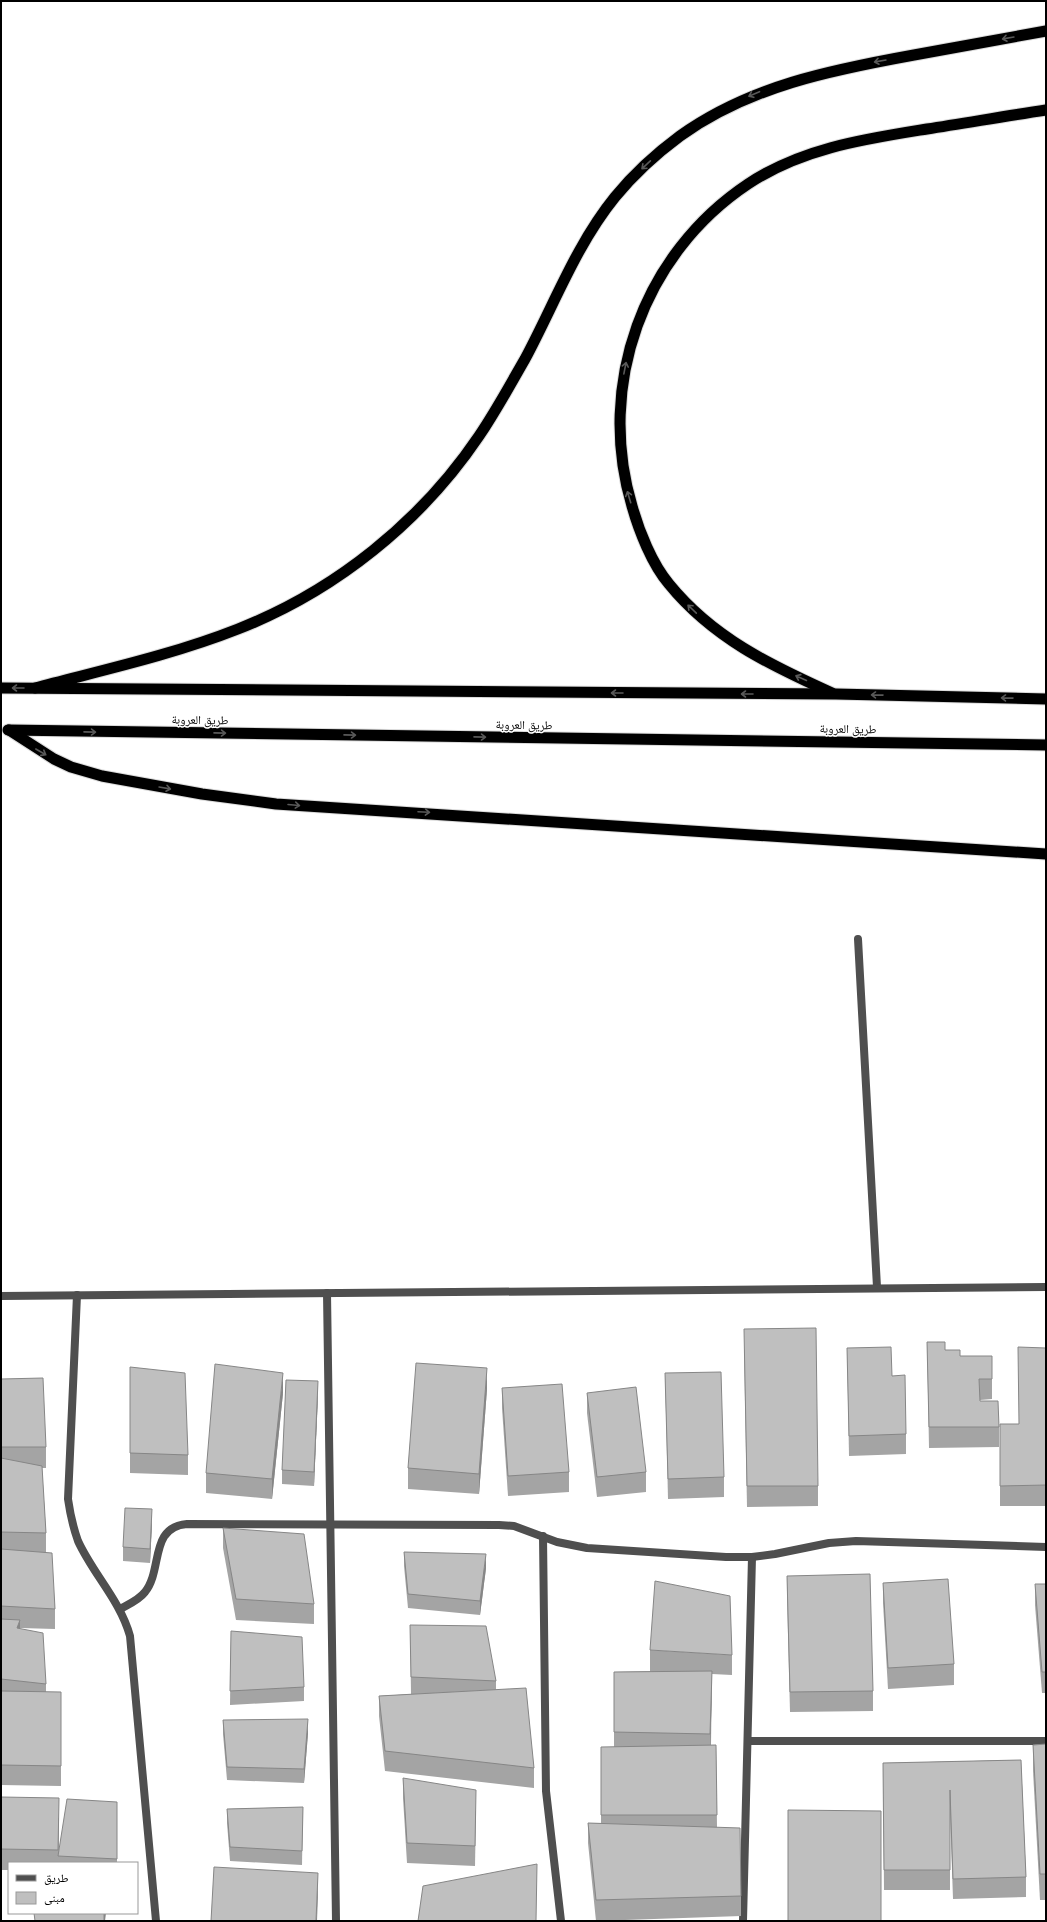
<svg xmlns="http://www.w3.org/2000/svg" width="1047" height="1922" viewBox="0 0 1047 1922" font-family="Figtree,'Noto Naskh Arabic',sans-serif">
	<style>
		.lines { fill: none; stroke-linecap: round; stroke-linejoin: round }
		.trunk-casing { stroke: #dbdbdb; stroke-width: 13 }
		.service { stroke: #4f4f4f; stroke-width: 8 }
		.minor { stroke: #4f4f4f; stroke-width: 8 }
		.trunk { stroke: #000; stroke-width: 11 }
		.wall { fill: #a4a4a4 }
		.shaded-wall { fill: #868686 }
		.building { fill: #bfbfbf; stroke: #868686 }
		.oneway { stroke: #595959 }
		.labels { text-anchor: middle; stroke-width: 3; stroke-linejoin: round; paint-order: stroke }
		.street-label { font-size: 12px; fill: #000; stroke: #fff }
	</style>
	<rect width="100%" height="100%" fill="#fff"/>
	<g class="lines">
		<!-- trunk casing -->
		<g class="trunk-casing">
			<g id="trunk">
				<path d="M1,688L836,694L1046,699"/>
				<path d="M35,688C103,670 172,655 238,629C335,591 421,522 479,436C496,411 510,385 525,359C554,305 576,245 615,197C633,175 657,153 680,136C750,86 831,70 914,55C958,47 1002,39 1046,31"/>
				<path d="M832,693C770,665 713,638 669,584C652,564 639,531 632,506C596,385 643,254 748,184C802,148 865,139 927,129C966,123 1006,116 1046,110"/>
				<path d="M8,730L1046,745"/>
				<path d="M9,730L54,759L71,767L102,776L202,794L276,804L1046,854"/>
			</g>
		</g>
		<!-- service -->
		<path class="service" d="M858,939L877,1287"/>
		<!-- minor -->
		<g class="minor">
			<path d="M327,1293L336,1921"/>
			<path d="M77,1295L68,1499C70,1513 73,1527 78,1541C93,1574 120,1600 130,1636L156,1921"/>
			<path d="M1,1296L1046,1287"/>
			<path d="M543,1536L546,1791L561,1921"/>
			<path d="M120,1609C129,1604 139,1600 145,1592C163,1570 149,1527 187,1524L499,1525L514,1526L557,1542L587,1548L726,1557H752L775,1554L829,1543L856,1541L1046,1547"/>
			<path d="M748,1741H1046"/>
			<path d="M743,1921L752,1557"/>
		</g>
		<!-- trunk -->
		<use href="#trunk" class="trunk"/>
	</g>
	<!-- wall -->
	<g class="wall">
		<path d="M927,1342L945,1350L960,1356H992V1399L980,1400V1401L999,1427V1447L929,1448Z"/>
		<path d="M847,1348L892,1376L906,1434V1454L849,1456Z"/>
		<path d="M1046,1348V1506H1000V1424H1019Z"/>
		<path d="M744,1349L818,1486V1506L747,1507Z"/>
		<path d="M130,1367L188,1455V1475L130,1473Z"/>
		<path d="M665,1373L724,1477V1497L668,1499Z"/>
		<path d="M1,1379L46,1447V1468H42L46,1533V1552L55,1609V1629L20,1628V1629L46,1684V1692H61V1786L1,1785Z"/>
		<path d="M502,1388L569,1472V1492L508,1496L502,1408Z"/>
		<path d="M487,1389L479,1494L408,1489V1468Z"/>
		<path d="M283,1393L272,1499L206,1493V1473Z"/>
		<path d="M587,1393L646,1472V1492L597,1497L587,1413Z"/>
		<path d="M318,1395L314,1486L282,1484V1470Z"/>
		<path d="M152,1523L150,1563L123,1561V1547Z"/>
		<path d="M223,1528L314,1604V1624L236,1620L223,1548Z"/>
		<path d="M404,1552L486,1568L480,1615L408,1608L404,1566Z"/>
		<path d="M787,1576L873,1691V1711L790,1712L787,1596Z"/>
		<path d="M883,1583L954,1664V1685L888,1689L883,1603Z"/>
		<path d="M1035,1584H1046V1693H1042L1035,1605Z"/>
		<path d="M410,1625L496,1681V1690L534,1768V1788L385,1771L379,1716V1696L411,1694Z"/>
		<path d="M231,1631L304,1687V1701L230,1705Z"/>
		<path d="M650,1650L732,1655V1675L712,1674L711,1745H716L717,1827L741,1896V1916L596,1921L588,1843V1823H601V1747H614V1672L665,1671H650Z"/>
		<path d="M223,1720L308,1733L304,1783L227,1780L223,1734Z"/>
		<path d="M1046,1744V1900H1040L1033,1771V1745Z"/>
		<path d="M1021,1760L1026,1877V1897L953,1899L950,1811V1890H884L883,1763Z"/>
		<path d="M403,1778L476,1811L475,1866L407,1863L403,1798Z"/>
		<path d="M1,1797L59,1818V1854L117,1802V1863H9V1870H1Z"/>
		<path d="M303,1807L302,1865L230,1861L227,1823V1809Z"/>
	</g>
	<!-- shaded-wall -->
	<g class="shaded-wall">
		<path d="M487,1368V1389L479,1494V1474Z"/>
		<path d="M283,1373V1393L272,1499V1479Z"/>
		<path d="M318,1381V1395L314,1486V1472Z"/>
		<path d="M152,1509V1523L150,1563V1549Z"/>
		<path d="M486,1554V1568L480,1615V1601Z"/>
		<path d="M20,1620V1640L17,1628Z"/>
		<path d="M712,1671V1691L710,1754V1734Z"/>
		<path d="M308,1719V1733L304,1783V1769Z"/>
		<path d="M318,1873V1893L317,1921H316Z"/>
		<path d="M104,1913H106L105,1921H104Z"/>
	</g>
	<!-- building -->
	<g class="building">
		<path d="M816,1328L818,1486H747L744,1329Z"/>
		<path d="M927,1342H945V1350H960V1356H992V1379H979L980,1401H998L999,1427H929Z"/>
		<path d="M891,1347L892,1376L905,1375L906,1434L849,1436L847,1348Z"/>
		<path d="M1018,1347L1046,1348V1485L1000,1486V1424H1019Z"/>
		<path d="M416,1363L487,1368L479,1474L408,1468Z"/>
		<path d="M215,1364L283,1373L272,1479L206,1473Z"/>
		<path d="M130,1367L185,1373L188,1455L130,1453Z"/>
		<path d="M721,1372L724,1477L668,1479L665,1373Z"/>
		<path d="M43,1378L46,1447H1V1379Z"/>
		<path d="M286,1380L318,1381L314,1472L282,1470Z"/>
		<path d="M562,1384L569,1472L508,1476L502,1388Z"/>
		<path d="M636,1387L646,1472L597,1477L587,1393Z"/>
		<path d="M1,1458L42,1466L46,1533L1,1532Z"/>
		<path d="M125,1508L152,1509L150,1549L123,1547Z"/>
		<path d="M223,1528L304,1534L314,1604L236,1599Z"/>
		<path d="M1,1549L52,1553L55,1609L1,1606Z"/>
		<path d="M404,1552L486,1554L480,1601L408,1594Z"/>
		<path d="M870,1574L873,1691L790,1692L787,1576Z"/>
		<path d="M948,1579L954,1664L888,1668L883,1583Z"/>
		<path d="M655,1581L730,1596L732,1655L650,1650Z"/>
		<path d="M1035,1584H1046V1672H1042Z"/>
		<path d="M1,1619L20,1620L17,1628L43,1633L46,1684L1,1679Z"/>
		<path d="M410,1625L486,1626L496,1681L411,1677Z"/>
		<path d="M231,1631L302,1637L304,1687L230,1691Z"/>
		<path d="M712,1671L710,1734L614,1732V1672Z"/>
		<path d="M526,1688L534,1768L385,1751L379,1696Z"/>
		<path d="M1,1691L61,1692V1766L1,1765Z"/>
		<path d="M308,1719L304,1769L227,1767L223,1720Z"/>
		<path d="M1046,1744V1874H1040L1033,1745Z"/>
		<path d="M716,1745L717,1815H601V1747Z"/>
		<path d="M1021,1760L1026,1877L953,1879L950,1790V1870H884L883,1763Z"/>
		<path d="M403,1778L476,1790L475,1846L407,1843Z"/>
		<path d="M1,1797L59,1798L58,1850L1,1849Z"/>
		<path d="M67,1799L117,1802V1859L58,1856Z"/>
		<path d="M303,1807L302,1851L230,1847L227,1809Z"/>
		<path d="M788,1810L881,1811V1921H788Z"/>
		<path d="M588,1823L740,1828L741,1896L596,1900Z"/>
		<path d="M537,1864L536,1921H418L423,1886Z"/>
		<path d="M214,1867L318,1873L316,1921H211Z"/>
		<path d="M34,1913H104V1921H35Z"/>
	</g>
	<!-- one-way arrows -->
	<defs><path id="oneway-shaft" d="M-6 0H5M1.5-3L5.5 0L1.5 3" fill="none" stroke-width="1.6" stroke-linecap="round" stroke-linejoin="round"/></defs>
	<g class="oneway">
		<use href="#oneway-shaft" transform="translate(1008 38) rotate(170)"/>
		<use href="#oneway-shaft" transform="translate(880 61) rotate(170)"/>
		<use href="#oneway-shaft" transform="translate(754 94) rotate(157)"/>
		<use href="#oneway-shaft" transform="translate(646 165) rotate(137)"/>
		<use href="#oneway-shaft" transform="translate(625 368) rotate(-79)"/>
		<use href="#oneway-shaft" transform="translate(629 497) rotate(-107)"/>
		<use href="#oneway-shaft" transform="translate(692 609) rotate(-136)"/>
		<use href="#oneway-shaft" transform="translate(801 678) rotate(-156)"/>
		<use href="#oneway-shaft" transform="translate(18 688) rotate(180)"/>
		<use href="#oneway-shaft" transform="translate(617 693) rotate(-180)"/>
		<use href="#oneway-shaft" transform="translate(747 694) rotate(-180)"/>
		<use href="#oneway-shaft" transform="translate(877 695) rotate(-179)"/>
		<use href="#oneway-shaft" transform="translate(1007 698) rotate(-179)"/>
		<use href="#oneway-shaft" transform="translate(90 732) rotate(1)"/>
		<use href="#oneway-shaft" transform="translate(220 733) rotate(1)"/>
		<use href="#oneway-shaft" transform="translate(350 735) rotate(1)"/>
		<use href="#oneway-shaft" transform="translate(480 737) rotate(1)"/>
		<use href="#oneway-shaft" transform="translate(41 752) rotate(30)"/>
		<use href="#oneway-shaft" transform="translate(165 788) rotate(10)"/>
		<use href="#oneway-shaft" transform="translate(294 805) rotate(5)"/>
		<use href="#oneway-shaft" transform="translate(424 812) rotate(3)"/>
	</g>
	<g class="labels">
		<!-- street labels -->
		<g class="street-label">
			<text transform="translate(200 720) rotate(1)" y="4">طريق العروبة</text>
			<text transform="translate(524 725) rotate(1)" y="4">طريق العروبة</text>
			<text transform="translate(848 729) rotate(1)" y="4">طريق العروبة</text>
		</g>
	</g>
	<!-- border -->
	<rect width="1047" height="1922" fill="none" stroke="#000000" stroke-width="4"/>
	<!-- legend -->
	<rect x="8" y="1862" width="130" height="52" fill="#ffffff" stroke="#999999"/>
	<rect x="16" y="1875" width="20" height="6" fill="#4f4f4f" stroke="#999999"/>
	<text x="44" y="1882" font-size="12" fill="#000000">طريق</text>
	<rect x="16" y="1892" width="20" height="12" fill="#bfbfbf" stroke="#999999"/>
	<text x="44" y="1902" font-size="12" fill="#000000">مبنى</text>
</svg>
